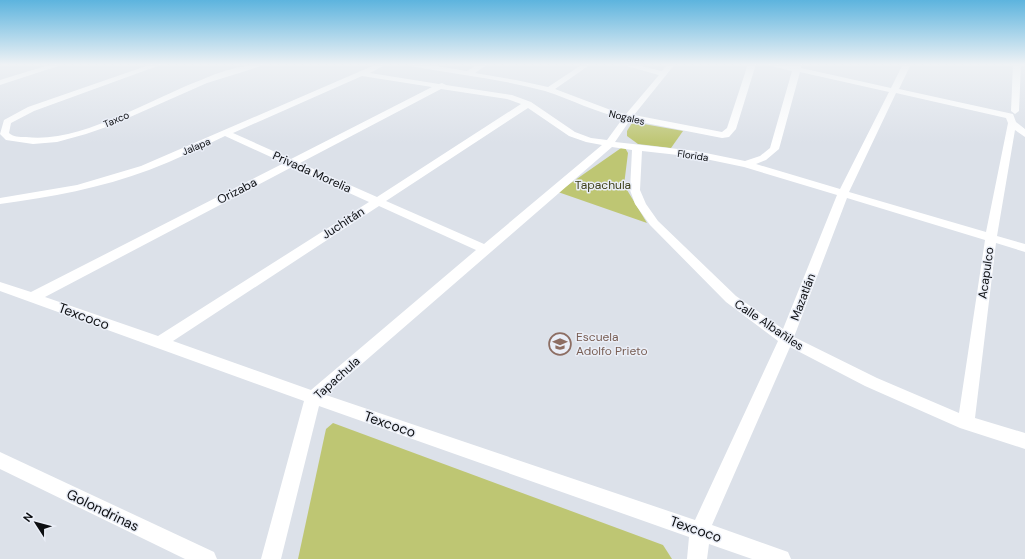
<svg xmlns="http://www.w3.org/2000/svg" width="1025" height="559" viewBox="0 0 1025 559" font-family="'DM Sans',sans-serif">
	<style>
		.green { fill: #bec673 }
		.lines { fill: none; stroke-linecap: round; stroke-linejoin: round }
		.minor { fill: #fff; fill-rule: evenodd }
		.labels { text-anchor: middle; stroke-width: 3; stroke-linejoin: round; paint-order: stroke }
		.far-street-label { font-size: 10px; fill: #0c0e11; stroke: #eaeef7 }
		.street-label { font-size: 12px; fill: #0c0e11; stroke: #eaeef7 }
		.park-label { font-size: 12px; fill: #40431d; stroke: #eaeef7 }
		.education-label { font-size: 12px; fill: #785e54; stroke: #eaeef7; text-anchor: start }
		.near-street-label { font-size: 14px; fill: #0c0e11; stroke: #eaeef7 }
	</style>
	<rect width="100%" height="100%" fill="#dce1e9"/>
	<!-- green -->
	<g class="green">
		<path d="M632,123H638L683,131L671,148L638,144L627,136V131Z"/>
		<path d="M624,146L628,153L624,185L647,223L558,192Z"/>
		<path d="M333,423L663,545L672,559H298L326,429Z"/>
	</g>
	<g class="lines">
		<!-- minor -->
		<g class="minor">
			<path d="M52,64H64L0,85V80Z"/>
			<path d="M152,64H163L34,111L11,123L9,133C13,137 19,137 26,137C80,144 150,99 201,80C222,71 245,64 268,64L207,83L112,125L86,134L57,142L33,144L6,140L0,134L4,120L28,107Z"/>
			<path d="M377,64H387L370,73L439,84L442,83L446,85L512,95L531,102L575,132L591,138L607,140L623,118C596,113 571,99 545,91C501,79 455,74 410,66L407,64H425L467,71L479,64H488L475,73L516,80L548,87L583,64H591L555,89L616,112L626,114L659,75L619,64H632L662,71L668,64H675L634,115L722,132L727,128L748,64H756L736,129L729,137L722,138L630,120L615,142L696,151L745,161L760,156L770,148L792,71L762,64H781L794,66V64H802L801,68L891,88L903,64H911L899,89L1013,114L1016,122L1025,129V137L1015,130L997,236L1025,244V252L996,243L975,418L1025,433V449L960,428L865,386L790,347L712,525L788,552L791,559H752L709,544L707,559H687L689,537L319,406L281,559H261L304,401L0,291V282L31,292L284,163L225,136C200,148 175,160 149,170C101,188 51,197 0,204V198L77,185L141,166ZM800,72L889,92L840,189L756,164L766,160L779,149ZM362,76L432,87L291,159L233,133ZM441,89L507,99L521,104L377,197L300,163ZM896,93L1006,118L1008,123L986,232L849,192ZM528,108L569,136L586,142L602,145L484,244L386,201ZM612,147L632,150L630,190L635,204L650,225L726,302L778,341L695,520L326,395ZM642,151L696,157L744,167L837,195L783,329L736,296L658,221L646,204L640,190ZM292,167L369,202L158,336L45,297ZM847,198L985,240L959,413L877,378L794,337ZM379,206L476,250L311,390L173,341Z"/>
			<path d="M1013,64H1021L1019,111L1015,114L1011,111Z"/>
			<path d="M0,452L214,552L217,559H185L0,469Z"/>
		</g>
	</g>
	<!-- sky -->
	<linearGradient id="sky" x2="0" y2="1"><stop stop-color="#5db4de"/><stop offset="0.45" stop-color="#eff2f5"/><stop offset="1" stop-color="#eff2f5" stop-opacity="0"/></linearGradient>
	<rect width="1025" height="143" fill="url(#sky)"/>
	<!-- icons -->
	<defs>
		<g id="school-ring" transform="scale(1.15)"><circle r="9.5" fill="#eaeef7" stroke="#8d6e63" stroke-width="1.5"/><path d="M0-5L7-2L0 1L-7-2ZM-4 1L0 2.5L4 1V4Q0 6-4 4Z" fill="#8d6e63"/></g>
	</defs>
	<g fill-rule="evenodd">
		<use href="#school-ring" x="560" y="344"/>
	</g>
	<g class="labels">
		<!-- far-street labels -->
		<g class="far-street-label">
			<text transform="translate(627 117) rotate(13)" y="4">Nogales</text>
			<text transform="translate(116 119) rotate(-23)" y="4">Taxco</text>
			<text transform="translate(196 146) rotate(-23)" y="4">Jalapa</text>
			<text transform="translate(693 155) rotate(8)" y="4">Florida</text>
		</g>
		<!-- street labels -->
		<g class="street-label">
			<text transform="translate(312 172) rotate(24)" y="4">Privada Morelia</text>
			<text transform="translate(237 191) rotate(-27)" y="4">Orizaba</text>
			<text transform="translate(343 223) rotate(-33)" y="4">Juchitán</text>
			<text transform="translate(986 273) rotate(-82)" y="4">Acapulco</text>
			<text transform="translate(803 297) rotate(-69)" y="4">Mazatlán</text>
			<text transform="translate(769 325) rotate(34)" y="4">Calle Albañiles</text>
			<text transform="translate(337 378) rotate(-42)" y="4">Tapachula</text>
		</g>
		<!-- park labels -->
		<g class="park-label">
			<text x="603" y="189">Tapachula</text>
		</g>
		<!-- education labels -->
		<g class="education-label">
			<text x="576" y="341">Escuela<tspan x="576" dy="14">Adolfo Prieto</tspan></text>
		</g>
		<!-- near-street labels -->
		<g class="near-street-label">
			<text transform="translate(84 316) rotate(20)" y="5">Texcoco</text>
			<text transform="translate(390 424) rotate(19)" y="5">Texcoco</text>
			<text transform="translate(103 510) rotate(26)" y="5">Golondrinas</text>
			<text transform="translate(696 529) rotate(19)" y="5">Texcoco</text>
		</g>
	</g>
	<!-- north arrow -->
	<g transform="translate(36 523) rotate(306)" stroke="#eaeef7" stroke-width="3" paint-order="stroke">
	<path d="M0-3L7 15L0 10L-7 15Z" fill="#0c0e11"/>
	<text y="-6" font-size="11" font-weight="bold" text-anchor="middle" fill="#0c0e11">N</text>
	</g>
</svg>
